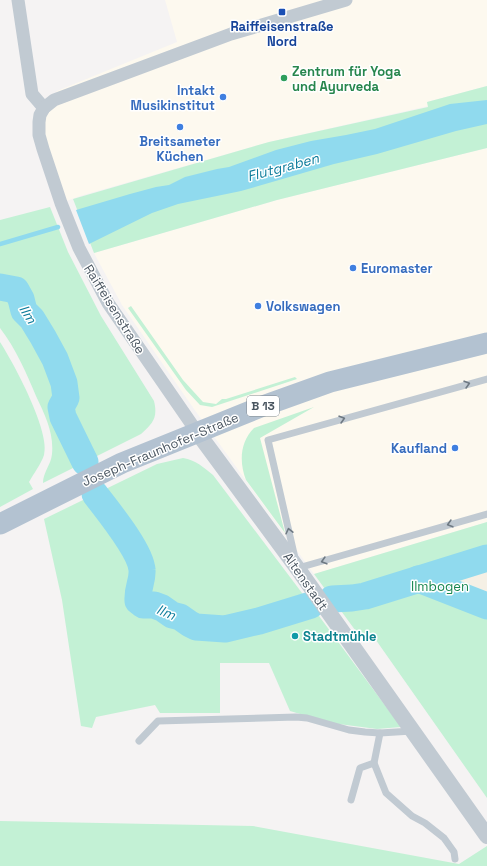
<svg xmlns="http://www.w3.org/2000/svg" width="487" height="866" viewBox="0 0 487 866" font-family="'Space Grotesk',sans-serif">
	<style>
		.commercial { fill: #fdf9ef }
		.green { fill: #c3f1d5 }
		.sand { fill: #f5f0e5 }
		.water { fill: #90daee }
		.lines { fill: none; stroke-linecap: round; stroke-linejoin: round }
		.stream { stroke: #90daee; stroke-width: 4.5 }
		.river { stroke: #90daee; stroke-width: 27 }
		.service { stroke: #c1cad2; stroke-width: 7 }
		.minor { stroke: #c1cad2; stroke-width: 13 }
		.tertiary { stroke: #c1cad2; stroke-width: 16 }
		.primary { stroke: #b3c2d1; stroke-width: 21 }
		.oneway { stroke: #6e7983 }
		.transit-dot { fill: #1a4fb4; stroke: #fff; stroke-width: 1.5 }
		.leisure-dot { fill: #2e9e5b; stroke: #fff; stroke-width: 1.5 }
		.shop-dot { fill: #3f7fe0; stroke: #fff; stroke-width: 1.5 }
		.culture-dot { fill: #0f9aa8; stroke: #fff; stroke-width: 1.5 }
		.labels { text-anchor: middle; stroke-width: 3; stroke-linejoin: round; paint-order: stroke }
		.shield { fill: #fff; stroke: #808990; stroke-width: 1 }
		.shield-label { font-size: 12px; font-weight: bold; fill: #4a5661 }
		.transit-label { font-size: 13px; font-weight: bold; fill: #164399; stroke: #fff }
		.leisure-label { font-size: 13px; font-weight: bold; fill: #27864d; stroke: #fff; text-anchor: start }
		.shop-label { font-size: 13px; font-weight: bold; fill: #366cbe; stroke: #fff; text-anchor: end }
		.street-label { font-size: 13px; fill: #4a5661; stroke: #fff }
		.park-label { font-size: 13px; fill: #17864f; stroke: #fff }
		.culture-label { font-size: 13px; font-weight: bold; fill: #0d838f; stroke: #fff; text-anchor: start }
		.water-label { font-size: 14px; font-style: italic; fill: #0c7c9b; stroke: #fff }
	</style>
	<rect width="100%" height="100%" fill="#f5f3f3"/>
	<!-- commercial -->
	<g class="commercial">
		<path d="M165,0H487V86L427,102L428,106L269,142L80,196L61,203L43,149L44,108L57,91L177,42Z"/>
		<path d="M487,148V522L314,574L194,409L122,305L94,253L277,200Z"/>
	</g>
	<!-- green -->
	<g class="green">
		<path d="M487,86V148L277,200L94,253L73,199L269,142L428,107L427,102Z"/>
		<path d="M50,207L68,252L101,316L154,401C158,418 153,423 141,434L43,483C43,472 51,465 52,454C54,433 45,415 36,396C26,372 16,349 0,328V220Z"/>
		<path d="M131,306L183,380L203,402L216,404L222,399H226L295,377L297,379L212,407L200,405L186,390L128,308Z"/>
		<path d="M0,342C13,362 51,432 44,455C41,464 34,473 29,482L33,489L0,507Z"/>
		<path d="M314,407L260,438L285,533L246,480C239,462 240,442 254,428Z"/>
		<path d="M183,458C196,460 203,467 213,475L302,593L401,727L377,729L331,723L290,711L269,663H220V713H160L155,705L96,717L92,728L81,726L62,600L44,519L157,464Z"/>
		<path d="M487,522V798L371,633L358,634L314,574Z"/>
		<path d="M0,821L253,826L459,864L487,846V866H0Z"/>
	</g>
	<!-- sand -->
	<path class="sand" d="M487,566V599L441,580Z"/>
	<!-- water -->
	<path class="water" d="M487,100V124L456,131L377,154L334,164L241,191L178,204L152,213L89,244L76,210L130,194L156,187L169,185L185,177L217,169L229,167L276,150L311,141L346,135L375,129L450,104Z"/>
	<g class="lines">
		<!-- stream -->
		<path class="stream" d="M0,244L58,227"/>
		<!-- river -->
		<g class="river">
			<path d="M0,287L16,290L21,299L24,311L32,319L43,337L55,359L64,383L66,398L61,407L63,417L85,462"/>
			<path d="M95,494C108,511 141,551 142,570C143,581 137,588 138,601L143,605H154L162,608L172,615L180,617L190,624L196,627L225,629L259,621L311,605"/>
			<path d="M418,579L487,606"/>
			<path d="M332,599L352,598L365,596L487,558"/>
		</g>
		<!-- service -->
		<g class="service">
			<path d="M295,558L268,440L487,379"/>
			<path d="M298,568L487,514"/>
			<path d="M380,733L374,763L386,793L412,816L425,823L444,838L454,852L455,859"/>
			<path d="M139,741L158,721L296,717L307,718L349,730L365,732L380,733L412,731"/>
			<path d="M351,800L360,768L374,763"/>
		</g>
		<!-- minor -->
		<g class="minor">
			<path d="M18,0L32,94L44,108"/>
			<path d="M197,432L108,303L79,248L61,203L43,149L39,135V122L40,115L44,108L54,100L231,34L346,0"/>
		</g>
		<!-- tertiary -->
		<path class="tertiary" d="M197,432L298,569L487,836"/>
		<!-- primary -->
		<path class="primary" d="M0,524L122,463L263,406L330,382L487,343"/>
	</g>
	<!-- one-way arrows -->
	<defs><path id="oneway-chevron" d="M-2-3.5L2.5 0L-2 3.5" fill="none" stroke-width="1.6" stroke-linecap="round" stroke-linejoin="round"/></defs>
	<g class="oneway">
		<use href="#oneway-chevron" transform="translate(467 384) rotate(-16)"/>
		<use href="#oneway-chevron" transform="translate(342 419) rotate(-16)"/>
		<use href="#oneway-chevron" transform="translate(450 524) rotate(164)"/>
		<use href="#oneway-chevron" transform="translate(289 531) rotate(-103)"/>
		<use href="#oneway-chevron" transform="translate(324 561) rotate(164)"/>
	</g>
	<!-- markers -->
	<rect class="transit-dot" x="278" y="8" width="8" height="8" rx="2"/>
	<circle class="leisure-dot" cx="284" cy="78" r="4"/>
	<g class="shop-dot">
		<circle cx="223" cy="97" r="4"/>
		<circle cx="180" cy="127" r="4"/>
		<circle cx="353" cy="268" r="4"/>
		<circle cx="258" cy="306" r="4"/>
		<circle cx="455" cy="448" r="4"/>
	</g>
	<circle class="culture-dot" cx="295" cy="636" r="4"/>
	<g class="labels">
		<!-- shield labels -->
		<rect class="shield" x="247" y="396" width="32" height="20" rx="3"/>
		<g class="shield-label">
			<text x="263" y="410">B 13</text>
		</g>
		<!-- transit labels -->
		<g class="transit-label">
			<text x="282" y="31">Raiffeisenstraße<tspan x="282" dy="15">Nord</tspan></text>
		</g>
		<!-- leisure labels -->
		<g class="leisure-label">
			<text x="292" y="76">Zentrum für Yoga<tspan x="292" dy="15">und Ayurveda</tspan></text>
		</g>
		<!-- shop labels -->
		<g class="shop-label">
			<text x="215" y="95">Intakt<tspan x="215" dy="15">Musikinstitut</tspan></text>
			<text x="180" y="146" text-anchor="middle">Breitsameter<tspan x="180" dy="15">Küchen</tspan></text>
			<text x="361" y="273" text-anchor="start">Euromaster</text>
			<text x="266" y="311" text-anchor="start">Volkswagen</text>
			<text x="447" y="453">Kaufland</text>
		</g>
		<!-- street labels -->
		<g class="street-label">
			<text transform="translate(115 309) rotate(58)" y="5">Raiffeisenstraße</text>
			<text transform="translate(160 449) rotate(-23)" y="5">Joseph-Fraunhofer-Straße</text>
			<text transform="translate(306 581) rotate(55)" y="5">Altenstadt</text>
		</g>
		<!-- park labels -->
		<g class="park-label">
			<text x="440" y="591">Ilmbogen</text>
		</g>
		<!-- culture labels -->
		<g class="culture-label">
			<text x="303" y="641">Stadtmühle</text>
		</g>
		<!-- water labels -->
		<g class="water-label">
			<text transform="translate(283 167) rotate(-15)" y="5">Flutgraben</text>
			<text transform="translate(28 314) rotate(59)" y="5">Ilm</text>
			<text transform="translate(166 612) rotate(22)" y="5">Ilm</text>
		</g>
	</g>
</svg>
